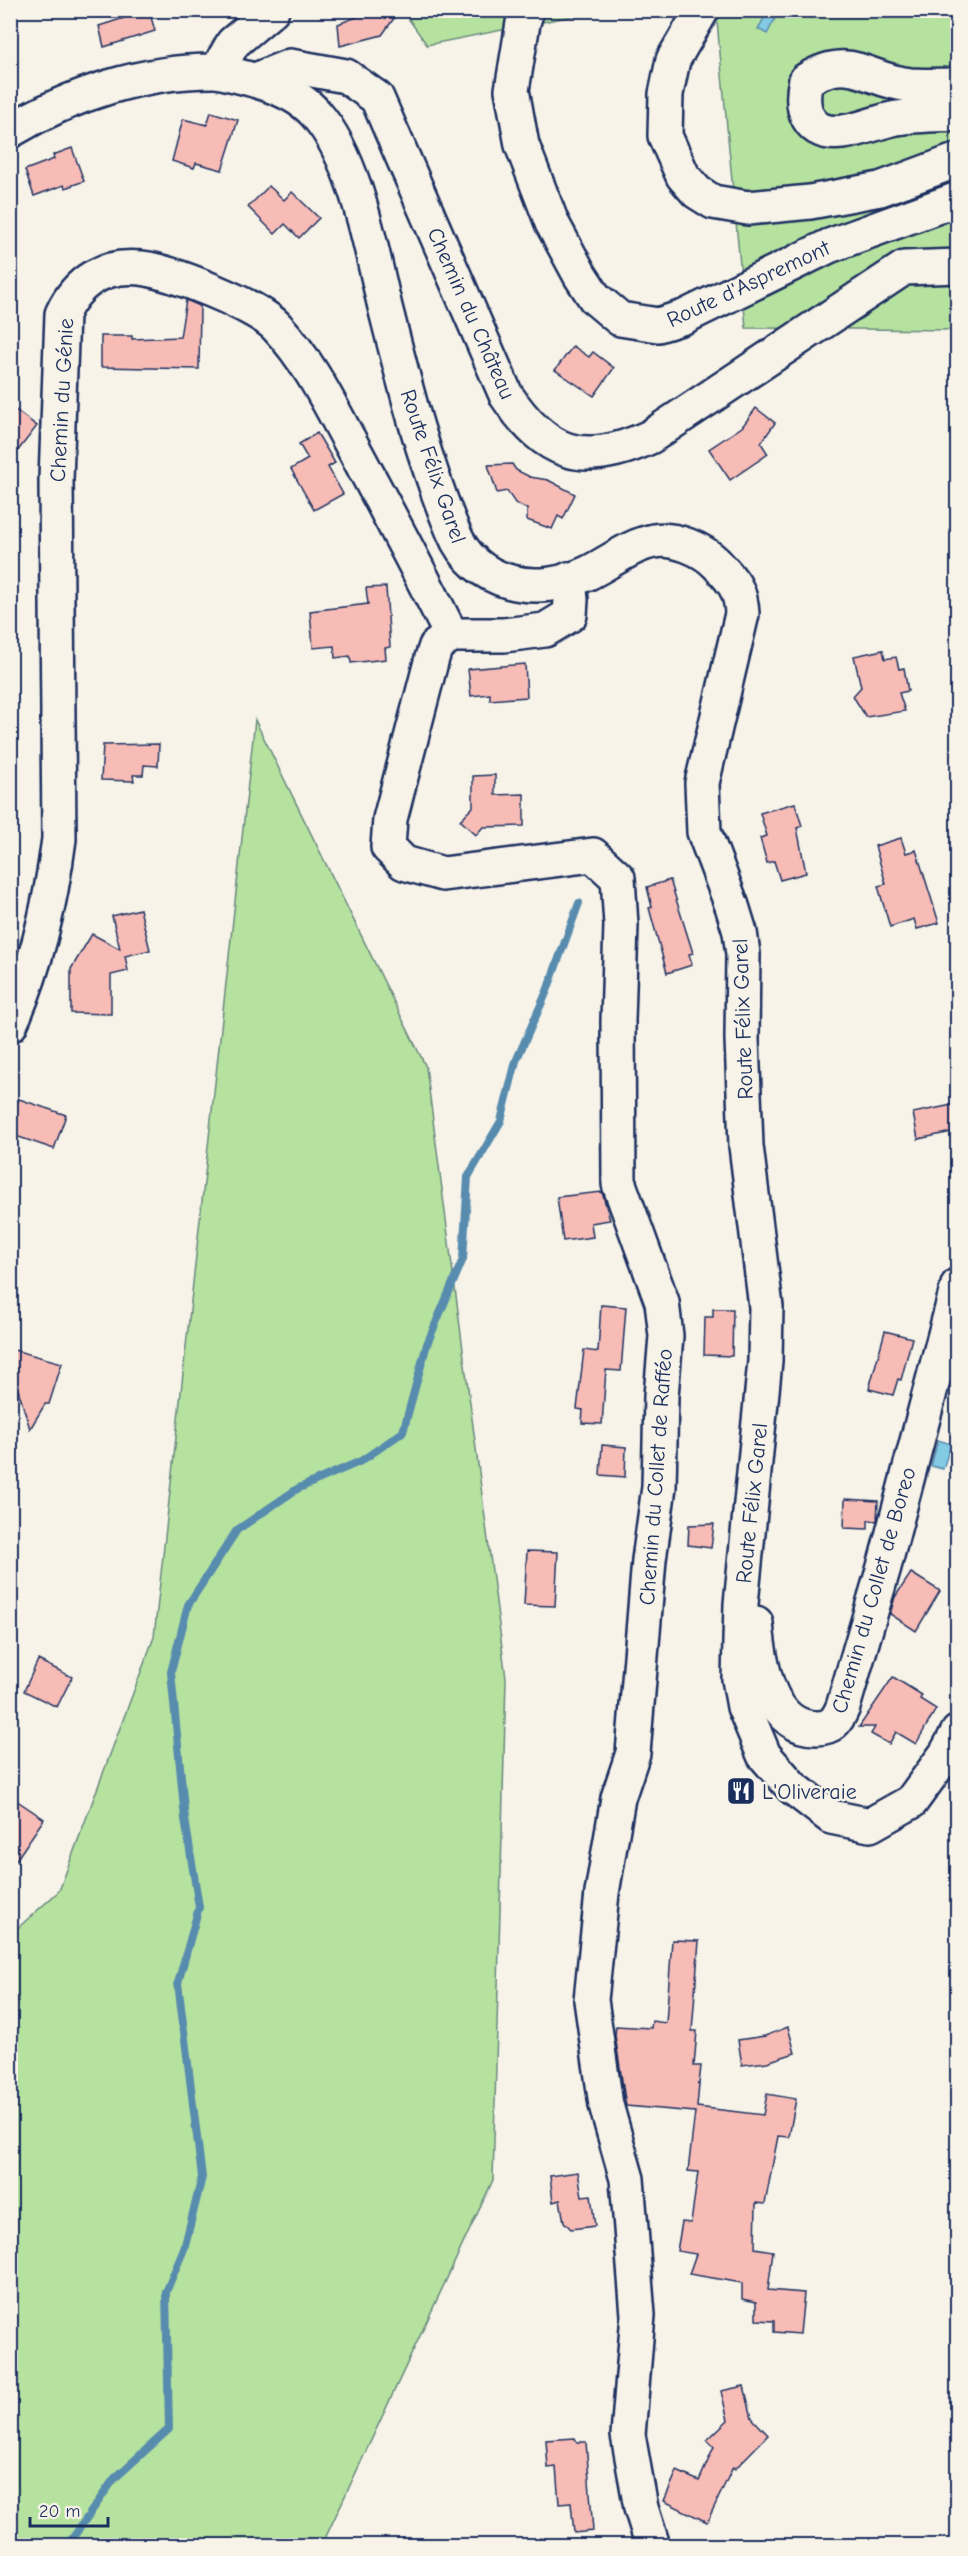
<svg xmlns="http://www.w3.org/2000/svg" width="968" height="2556" viewBox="0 0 968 2556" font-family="'Comic Neue',sans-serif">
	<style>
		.green { fill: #b6e29f; stroke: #68887e; stroke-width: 1.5 }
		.water { fill: #83cae4; stroke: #598cae; stroke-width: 1.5 }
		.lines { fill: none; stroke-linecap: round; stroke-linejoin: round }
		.stream { stroke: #598cae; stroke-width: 8 }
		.building { fill: #f8bcb7; stroke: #1b2f5e; stroke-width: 1.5 }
		.minor-casing { stroke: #1b2f5e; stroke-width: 38 }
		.minor { stroke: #f7f3e8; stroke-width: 33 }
		.labels { text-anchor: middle; stroke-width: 5; stroke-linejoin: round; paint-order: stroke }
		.street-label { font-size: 22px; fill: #1b2f5e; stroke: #f7f3e8 }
		.poi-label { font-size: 22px; fill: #1b2f5e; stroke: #f7f3e8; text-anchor: start }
	</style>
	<rect width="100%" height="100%" fill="#f7f3e8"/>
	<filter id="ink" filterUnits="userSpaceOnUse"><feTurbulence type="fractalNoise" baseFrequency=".0167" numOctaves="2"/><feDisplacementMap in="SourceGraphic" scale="12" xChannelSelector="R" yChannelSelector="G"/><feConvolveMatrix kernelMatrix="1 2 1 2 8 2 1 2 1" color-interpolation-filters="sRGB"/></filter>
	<g filter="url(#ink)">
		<!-- green -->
		<g class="green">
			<path d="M403,11H598L427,45Z"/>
			<path d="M716,11H957V330L746,328Z"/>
			<path d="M255,720L426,1067L506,1678L493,2180L322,2545H11V1934L59,1891L154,1637Z"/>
		</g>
		<!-- water -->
		<g class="water">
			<path d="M768,11H779L767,34L758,29Z"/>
			<path d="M938,1440L951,1444L943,1469L931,1466Z"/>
		</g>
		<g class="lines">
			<!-- stream -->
			<path class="stream" d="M67,2546L114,2479L169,2429L166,2292L184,2249L202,2177L178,1983L199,1907L185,1819L171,1672L188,1605L237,1530L297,1489L361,1461L403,1432L427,1344L463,1259L468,1177L501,1121L516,1061L547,991L579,903"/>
		</g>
		<!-- building -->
		<g class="building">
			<path d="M149,10L155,31L104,47L99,26Z"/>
			<path d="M375,10H400L382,35L340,46L338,24Z"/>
			<path d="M211,112L238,120L222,170L196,163L194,168L172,161L183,119L207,125Z"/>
			<path d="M72,148L84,181L65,188L64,185L34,196L25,170L54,159L53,155Z"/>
			<path d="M269,186L284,200L292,192L319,218L299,238L285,224L275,234L248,207Z"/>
			<path d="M186,300L200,306L199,369L101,367V336H132V339L180,337Z"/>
			<path d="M573,346L589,357L593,352L614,368L594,396L555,370Z"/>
			<path d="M10,406L37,426L10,461Z"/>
			<path d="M756,408L775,423L761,443L768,454L730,480L709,449L742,427Z"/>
			<path d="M317,433L335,463L328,467L343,494L314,510L291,469L308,459L299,444Z"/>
			<path d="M512,464L516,470L530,477L548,480L575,494L563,519L558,516L552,529L527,520V509L515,503L507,491L497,493L488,465Z"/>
			<path d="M386,587L390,647L385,648L386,659L351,663L350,656L335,658L334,646L313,648L310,611L368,604L366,588Z"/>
			<path d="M883,650L885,659L896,657L899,669L904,668L908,691L899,693L905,711L866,717L853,696L861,687L854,656Z"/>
			<path d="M525,664L527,697L490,700V694L471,696L468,669Z"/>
			<path d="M159,744L158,766L144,765L143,775H133L134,781L101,780L103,745Z"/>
			<path d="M495,775V795L524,794V826L483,827L476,835L460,820L473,807V776Z"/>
			<path d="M795,803L802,826L797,828L806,873L780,880L774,861L767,863L760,838L767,836L760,813Z"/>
			<path d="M901,838L906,853L916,850L939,923L917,929L914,919L890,927L878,886L886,884L875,846Z"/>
			<path d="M670,880L693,953L689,954L692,965L667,973L649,908L652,907L647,887Z"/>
			<path d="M140,909L150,950L125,956L128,971L111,975V1014L71,1013V969L92,934L120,949L112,916Z"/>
			<path d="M19,1099L66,1115L54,1149L10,1134V1121Z"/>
			<path d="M957,1104V1131L918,1139L913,1113Z"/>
			<path d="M602,1192L610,1220L591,1223L593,1237L563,1241L557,1197Z"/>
			<path d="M601,1305L626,1307L621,1371L606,1370L602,1424L582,1423L583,1410L577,1409L584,1350L598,1352Z"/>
			<path d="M713,1309H733L732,1356L704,1355L705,1317H713Z"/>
			<path d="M885,1331L912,1338L901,1380L898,1379L893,1395L869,1389Z"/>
			<path d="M10,1349L62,1363L49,1404H45L30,1429L16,1383L10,1389Z"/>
			<path d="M602,1445L626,1447L625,1477L600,1475Z"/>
			<path d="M845,1499L878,1501L877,1521L868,1520V1529L844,1528Z"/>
			<path d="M714,1524L711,1548L688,1545L689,1525Z"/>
			<path d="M527,1551L558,1552L555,1606L524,1605Z"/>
			<path d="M911,1573L940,1591L916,1631L890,1614L895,1597Z"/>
			<path d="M38,1660L72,1677L57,1707L24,1691Z"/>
			<path d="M893,1677L922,1695L920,1699L936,1709L916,1744L896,1732L889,1744L871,1734L875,1727H859Z"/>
			<path d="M10,1796L44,1819L10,1869Z"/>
			<path d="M672,1940L699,1941L692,2031H697L694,2066H701L699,2084H697L699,2085L697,2107L763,2115L767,2094L796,2099L789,2137L778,2136L765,2204L756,2203L755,2248L773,2251L768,2290L804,2293L800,2334L774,2332V2321L756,2320V2302L742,2299V2283L689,2274L696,2254L677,2251L682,2222L691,2223L698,2172L688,2171L695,2112L626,2106L615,2035L616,2026L651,2028L652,2021L666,2023Z"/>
			<path d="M788,2027L795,2053L767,2062L742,2065L738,2040L765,2036Z"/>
			<path d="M578,2172L582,2196L591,2195L595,2226L571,2229L564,2222L560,2200L553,2202L550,2176Z"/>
			<path d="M744,2386L752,2418L768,2435L735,2469L733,2467L707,2522L664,2501L677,2471L699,2481L714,2447L707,2440L728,2420L721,2391Z"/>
			<path d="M575,2438L577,2442H586L593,2531L574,2533L571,2503L559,2504L556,2467L548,2468L546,2440Z"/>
		</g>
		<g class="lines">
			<!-- minor casing -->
			<g class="minor-casing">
				<g id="minor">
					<path d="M527,10L523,23L512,90L522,145L552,223L580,275L595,298L620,319L658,325L684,317L829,246L958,199"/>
					<path d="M702,10L673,60L666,94L665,136L683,176L697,192L713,202L748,208L810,202L880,189L958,160"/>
					<path d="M217,71C249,78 294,88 316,114C356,159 371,249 385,307C404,382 423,459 453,531C475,586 537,597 588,573C609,563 631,545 654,541C674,537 702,549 716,563C733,581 741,589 742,614L702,783L704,832L732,906L740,932L743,954L742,1039L746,1146L766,1307L765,1361L741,1604L739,1679L744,1707L764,1755L792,1787L831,1817L870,1825L911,1802L946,1754L958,1732"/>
					<path d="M258,79L290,66L346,76L377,98L506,395C546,455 583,468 650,437L904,268L958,266"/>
					<path d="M958,82L953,85C939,85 924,86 910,85C865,80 852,52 806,80C799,109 808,137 843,132C861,130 879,121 897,118C917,115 938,115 958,114"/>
					<path d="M10,131C71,94 146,70 217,71L233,43L272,10"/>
					<path d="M451,635L436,646L432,658L390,819L388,847L404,863L443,874L593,855L618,878L621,925L618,1021L619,1184L662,1302L666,1336L661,1396L659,1487L649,1560L633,1753L618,1798L602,1893L591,2000L606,2105L627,2179L638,2315L628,2435L641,2508L653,2546"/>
					<path d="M10,1025C36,968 51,901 59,839L56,480L62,314C77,281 104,264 141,268C170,271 258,306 277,327C308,360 327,399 348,438C383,503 418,568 451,635H504L545,630L570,615L571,600L569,579"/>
					<path d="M756,1623C759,1658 768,1728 816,1728C832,1728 837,1721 843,1707L884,1567L958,1285"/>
				</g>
			</g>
			<!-- minor -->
			<use href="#minor" class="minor"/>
		</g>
	</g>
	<!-- icons -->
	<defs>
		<g id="restaurant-square" transform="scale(1.5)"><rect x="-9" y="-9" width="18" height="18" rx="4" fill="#1b2f5e" stroke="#f7f3e8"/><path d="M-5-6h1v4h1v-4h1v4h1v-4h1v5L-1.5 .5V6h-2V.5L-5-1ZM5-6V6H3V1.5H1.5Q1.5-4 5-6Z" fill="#fff"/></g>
	</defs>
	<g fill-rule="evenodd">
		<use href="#restaurant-square" x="741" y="1791"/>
	</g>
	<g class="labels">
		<!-- street labels -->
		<g class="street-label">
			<text transform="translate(748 283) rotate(-25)" y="8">Route d'Aspremont</text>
			<text transform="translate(472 313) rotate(66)" y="8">Chemin du Château</text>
			<text transform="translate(61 400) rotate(-87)" y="8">Chemin du Génie</text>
			<text transform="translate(434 466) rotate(71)" y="8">Route Félix Garel</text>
			<text transform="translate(742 1019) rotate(-92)" y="8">Route Félix Garel</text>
			<text transform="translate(655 1477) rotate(-86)" y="8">Chemin du Collet de Rafféo</text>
			<text transform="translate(751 1503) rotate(-84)" y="8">Route Félix Garel</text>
			<text transform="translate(873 1590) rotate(-74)" y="8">Chemin du Collet de Boreo</text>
		</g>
		<!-- poi labels -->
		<g class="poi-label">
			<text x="762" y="1799">L'Oliveraie</text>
		</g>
	</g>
	<!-- margin -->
	<rect width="968" height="2556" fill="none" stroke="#f7f3e8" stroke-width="36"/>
	<rect x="18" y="18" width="932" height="2520" fill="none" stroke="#1b2f5e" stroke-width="2" filter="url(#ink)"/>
	<!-- scale -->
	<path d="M30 2517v9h78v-9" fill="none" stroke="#1b2f5e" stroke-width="3"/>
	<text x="39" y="2517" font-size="18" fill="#1b2f5e" stroke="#f7f3e8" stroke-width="4.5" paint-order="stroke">20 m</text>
</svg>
